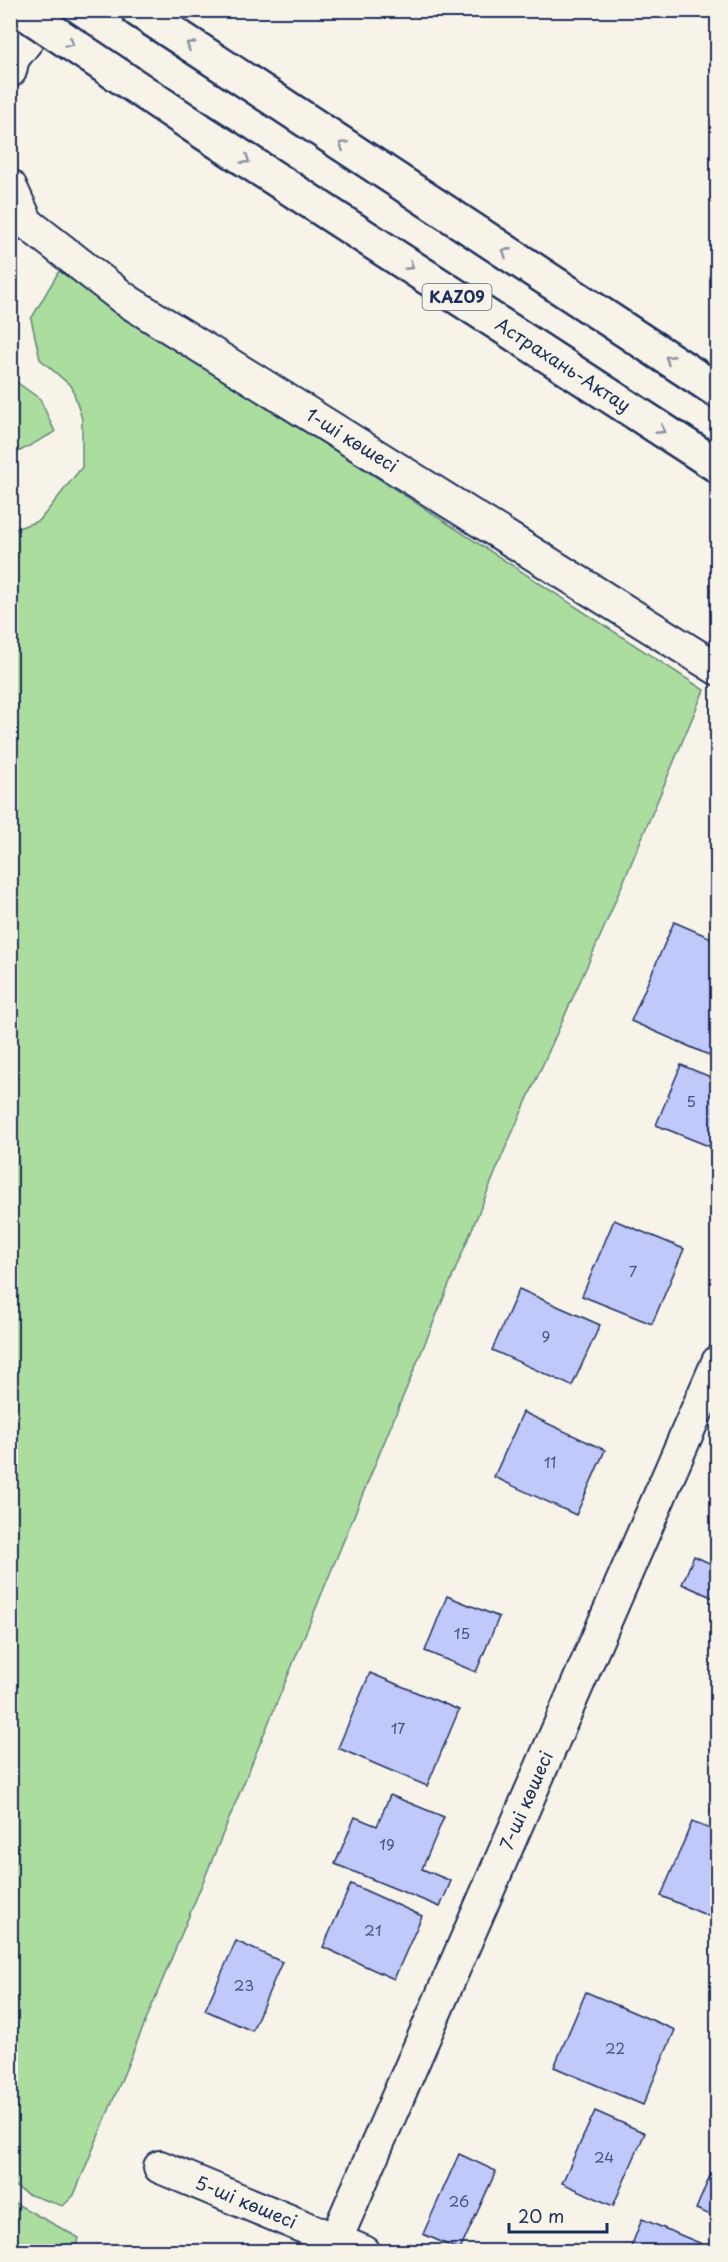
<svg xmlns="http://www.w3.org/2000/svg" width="728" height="2262" viewBox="0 0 728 2262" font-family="'Playpen Sans',sans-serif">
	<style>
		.green { fill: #aadd9e; stroke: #62867e; stroke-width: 1.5 }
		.building { fill: #c1c8fa; stroke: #1b2f5e; stroke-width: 1.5 }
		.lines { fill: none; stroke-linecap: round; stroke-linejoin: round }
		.minor-casing { stroke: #1b2f5e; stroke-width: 36 }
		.trunk-casing { stroke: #1b2f5e; stroke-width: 38 }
		.minor { stroke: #f7f3e8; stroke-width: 32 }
		.trunk { stroke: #f7f3e8; stroke-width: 33 }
		.trunk-bridge-casing { stroke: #1b2f5e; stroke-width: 38; stroke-linecap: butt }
		.trunk-bridge { stroke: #f7f3e8; stroke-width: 33 }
		.oneway { stroke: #8991a3 }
		.labels { text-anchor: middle; stroke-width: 4.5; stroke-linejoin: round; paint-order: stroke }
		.number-label { font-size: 15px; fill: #445585 }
		.shield { fill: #f7f3e8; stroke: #5d6a87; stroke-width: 1.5 }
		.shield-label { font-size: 16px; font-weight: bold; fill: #1b2f5e }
		.street-label { font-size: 18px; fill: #1b2f5e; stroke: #f7f3e8 }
	</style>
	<rect width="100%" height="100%" fill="#f7f3e8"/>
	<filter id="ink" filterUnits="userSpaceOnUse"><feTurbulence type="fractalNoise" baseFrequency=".0167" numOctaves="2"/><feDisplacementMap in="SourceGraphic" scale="12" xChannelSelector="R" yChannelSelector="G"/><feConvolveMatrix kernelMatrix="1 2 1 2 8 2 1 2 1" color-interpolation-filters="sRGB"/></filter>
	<g filter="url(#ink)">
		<!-- green -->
		<g class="green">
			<path d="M59,271L704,690L604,928L505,1149L74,2195L63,2206L27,2194L11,2184L10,531L40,520L82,467V419L72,387L40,359L31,319Z"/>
			<path d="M11,378L40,399L55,432L11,456Z"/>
			<path d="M11,2201L79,2238L76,2251H11Z"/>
		</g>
		<!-- building -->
		<g class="building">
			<path d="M674,922L718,941V1059L631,1021Z"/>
			<path d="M681,1065L718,1080V1145L716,1149L656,1125Z"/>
			<path d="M614,1220L684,1249L652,1324L582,1296Z"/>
			<path d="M519,1289L600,1325L572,1386L492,1350Z"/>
			<path d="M523,1412L605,1450L576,1515L494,1477Z"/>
			<path d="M694,1556L718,1567V1600L682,1584Z"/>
			<path d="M447,1596L499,1617L476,1672L425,1651Z"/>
			<path d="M370,1673L459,1710L427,1786L338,1748Z"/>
			<path d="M390,1795L444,1817L422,1869L451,1881L440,1907L335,1864L355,1817L377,1826Z"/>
			<path d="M718,1796V1816L710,1812Z"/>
			<path d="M692,1822L718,1832V1920L661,1896Z"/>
			<path d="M351,1884L422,1916L394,1979L323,1947Z"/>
			<path d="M236,1941L282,1962L252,2031L205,2010Z"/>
			<path d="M586,1992L675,2030L643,2105L554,2067Z"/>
			<path d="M595,2111L645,2133L613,2206L562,2183Z"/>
			<path d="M459,2154L496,2171L460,2250L423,2234Z"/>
			<path d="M718,2157V2218L696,2209Z"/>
			<path d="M642,2219L702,2244L699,2252H629Z"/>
		</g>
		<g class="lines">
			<!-- minor casing -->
			<g class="minor-casing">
				<g id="minor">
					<path d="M10,71L13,58L51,10"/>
					<path id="s1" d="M10,186L27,223L126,300L718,669"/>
					<path id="s2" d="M160,2167L364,2252"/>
					<path id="s3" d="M336,2239L718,1362"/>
				</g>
			</g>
			<!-- trunk casing -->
			<g class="trunk-casing">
				<g id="trunk">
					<path d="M138,10L718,391"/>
					<path id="s4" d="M197,128L718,466"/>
				</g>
			</g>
			<!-- minor -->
			<use href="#minor" class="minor"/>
			<!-- trunk -->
			<use href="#trunk" class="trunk"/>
			<!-- trunk-bridge casing -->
			<g class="trunk-bridge-casing">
				<path id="trunk-bridge" d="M21,10L197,128"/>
			</g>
			<!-- trunk-bridge -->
			<use href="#trunk-bridge" class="trunk-bridge"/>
		</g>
		<!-- one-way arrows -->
		<defs><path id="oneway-chevron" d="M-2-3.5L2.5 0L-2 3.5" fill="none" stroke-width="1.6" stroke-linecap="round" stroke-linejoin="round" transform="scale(1.5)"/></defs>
		<g class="oneway">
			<use href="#oneway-chevron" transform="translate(70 43) rotate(34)"/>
			<use href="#oneway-chevron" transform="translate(190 45) rotate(-147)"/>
			<use href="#oneway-chevron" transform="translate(343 145) rotate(-147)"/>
			<use href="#oneway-chevron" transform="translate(246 160) rotate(33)"/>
			<use href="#oneway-chevron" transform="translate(506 252) rotate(-147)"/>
			<use href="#oneway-chevron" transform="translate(410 266) rotate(33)"/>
			<use href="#oneway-chevron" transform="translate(669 359) rotate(-147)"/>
			<use href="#oneway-chevron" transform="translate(661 430) rotate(33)"/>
		</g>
	</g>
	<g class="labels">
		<!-- number labels -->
		<g class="number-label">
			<text x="691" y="1107">5</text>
			<text x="633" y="1277">7</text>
			<text x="546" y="1342">9</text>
			<text x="550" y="1468">11</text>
			<text x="462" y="1639">15</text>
			<text x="398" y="1734">17</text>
			<text x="387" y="1850">19</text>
			<text x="373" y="1936">21</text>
			<text x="244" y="1991">23</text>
			<text x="615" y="2054">22</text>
			<text x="604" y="2163">24</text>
			<text x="459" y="2207">26</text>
		</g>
		<!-- shield labels -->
		<rect class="shield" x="422.5" y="284" width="69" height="26" rx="4.5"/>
		<g class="shield-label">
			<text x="457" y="303">KAZ09</text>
		</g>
		<!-- street labels -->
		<g class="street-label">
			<text dy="6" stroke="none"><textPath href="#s4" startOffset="436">Астрахань-Актау</textPath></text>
			<text dy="6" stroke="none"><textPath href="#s1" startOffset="432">1-шi көшесі</textPath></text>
			<text dy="6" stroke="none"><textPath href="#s3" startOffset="478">7-шi көшесі</textPath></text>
			<text dy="6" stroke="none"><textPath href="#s2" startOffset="93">5-шi көшесі</textPath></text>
		</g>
	</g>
	<!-- margin -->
	<rect width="728" height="2262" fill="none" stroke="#f7f3e8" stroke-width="36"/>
	<rect x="18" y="18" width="692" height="2226" fill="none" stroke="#1b2f5e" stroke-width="2" filter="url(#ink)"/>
	<!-- scale -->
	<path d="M509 2223v9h98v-9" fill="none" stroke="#1b2f5e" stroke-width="3"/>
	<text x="518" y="2223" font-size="18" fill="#1b2f5e" stroke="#f7f3e8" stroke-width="4.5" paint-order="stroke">20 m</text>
</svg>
